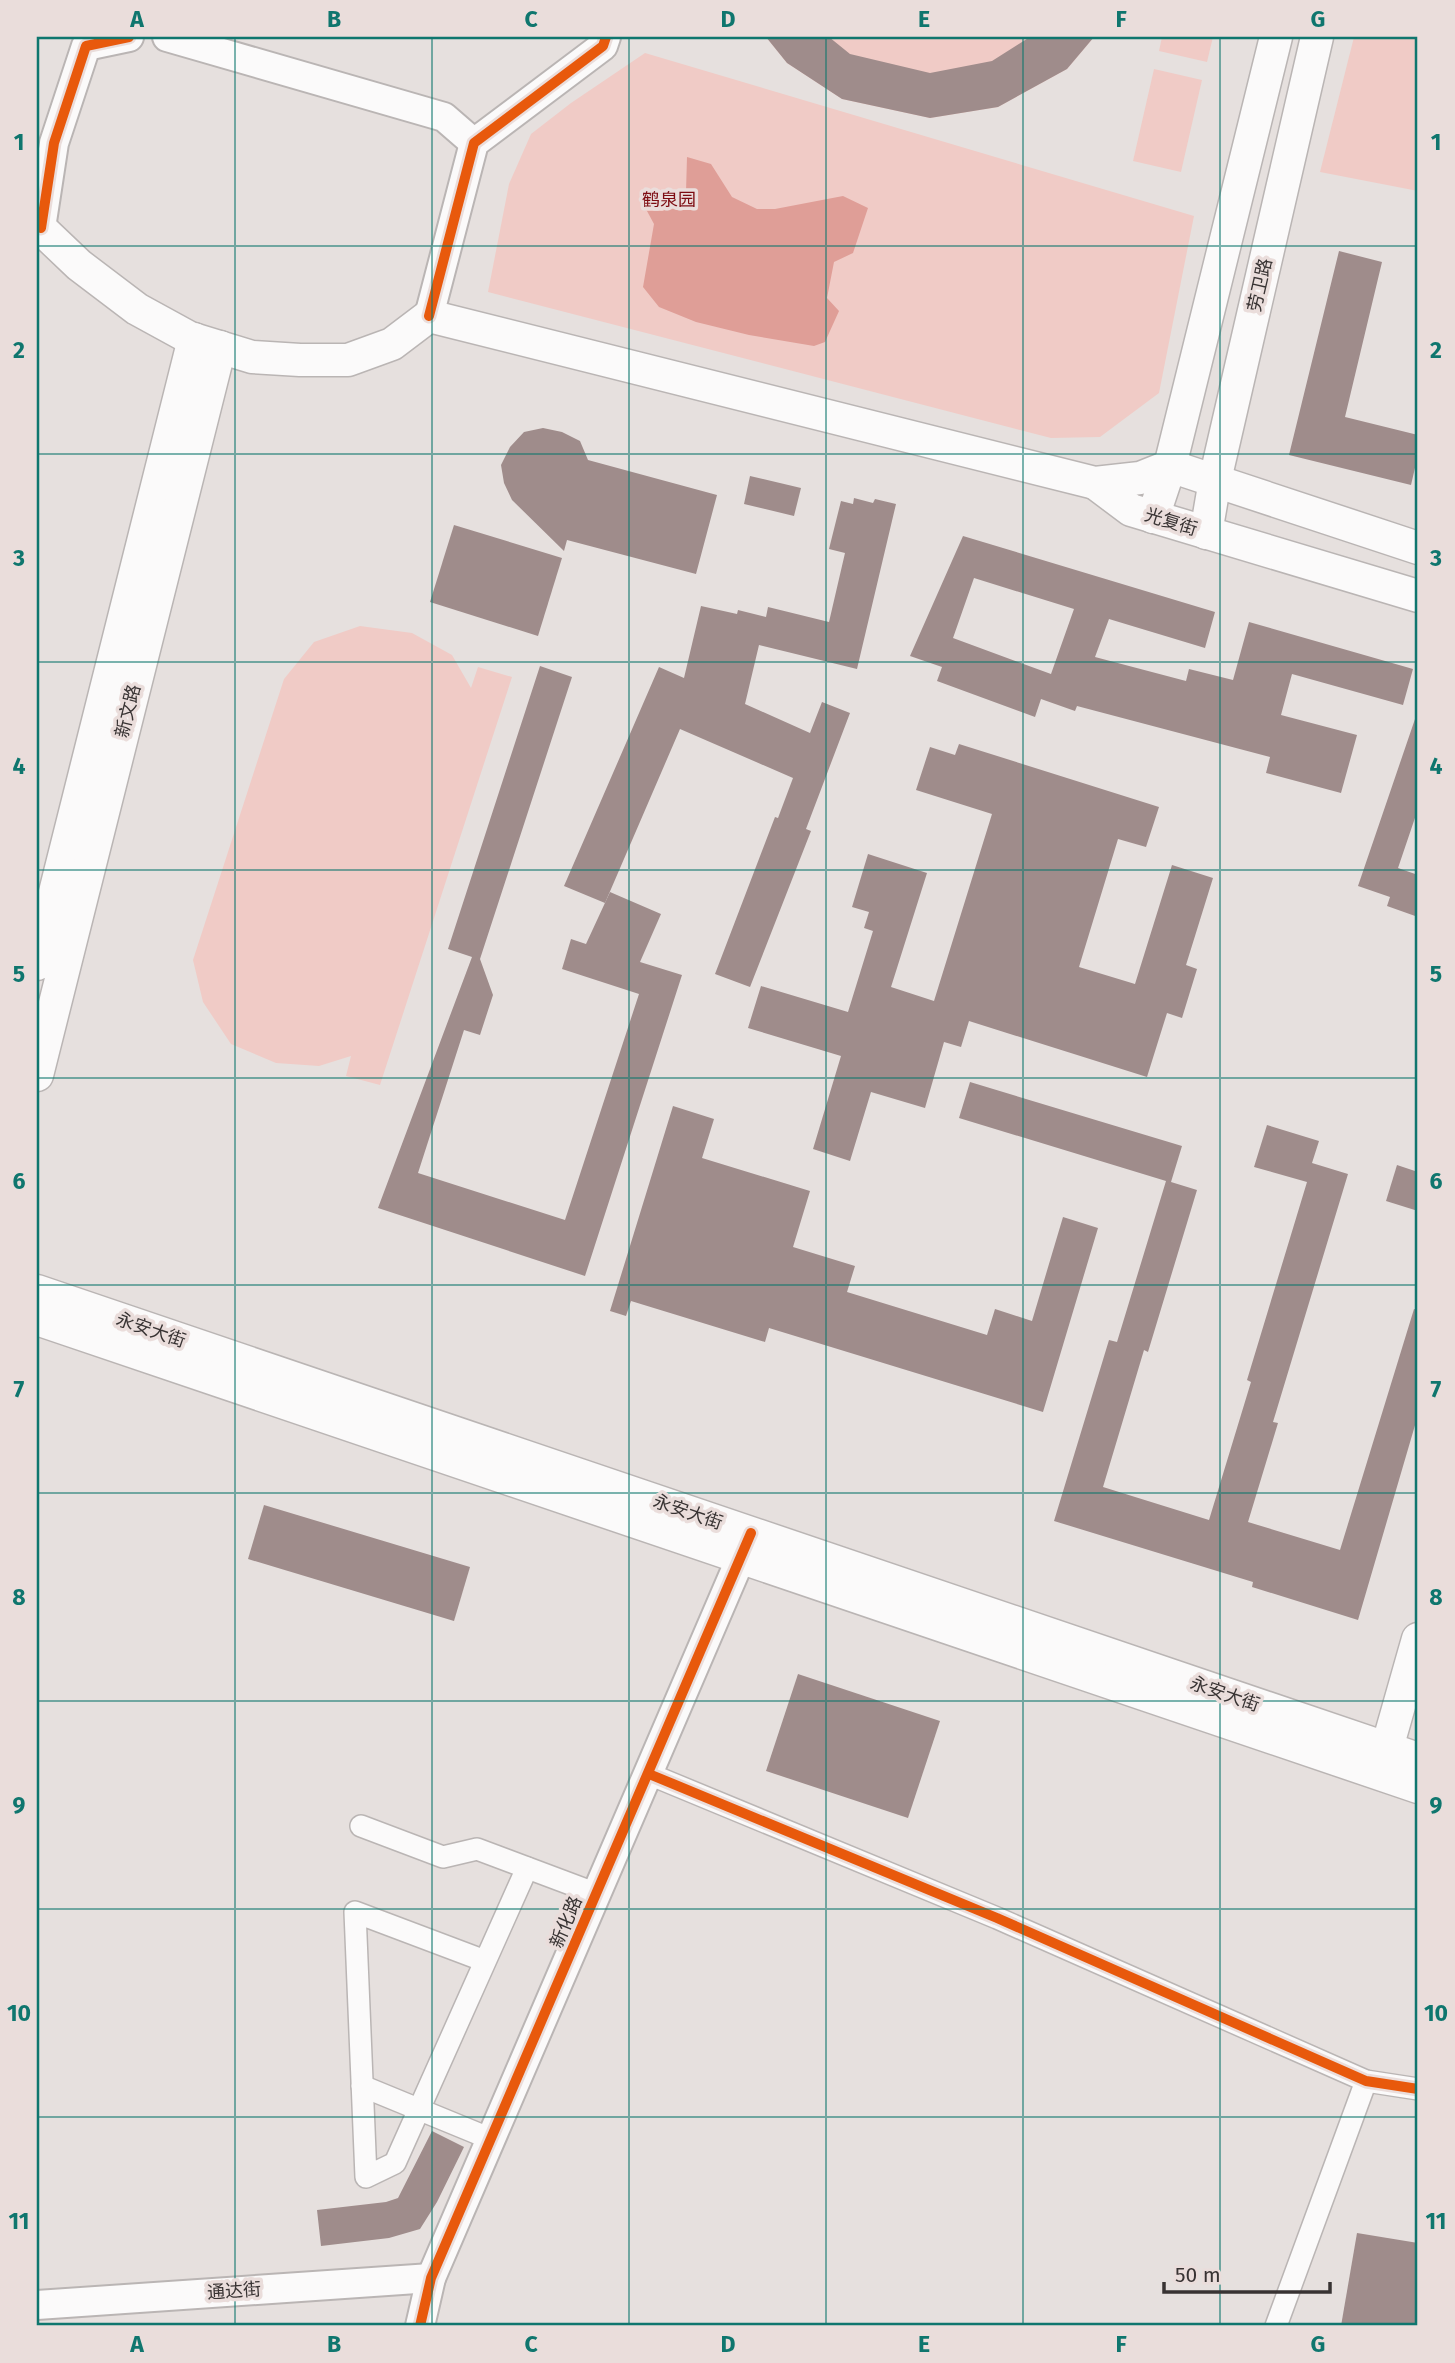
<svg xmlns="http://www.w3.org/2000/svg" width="1455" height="2363" viewBox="0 0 1455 2363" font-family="'Fira Sans','Noto Sans SC',sans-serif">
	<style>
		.green { fill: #f0cbc6 }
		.water { fill: #df9e97 }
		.building { fill: #9f8c8b; fill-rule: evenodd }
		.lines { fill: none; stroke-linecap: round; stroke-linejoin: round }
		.minor-casing { stroke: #bab5b4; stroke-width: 24 }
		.tertiary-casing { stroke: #bab5b4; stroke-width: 32 }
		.secondary-casing { stroke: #bab5b4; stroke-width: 35 }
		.minor { stroke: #fbfafa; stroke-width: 21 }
		.tertiary { stroke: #fbfafa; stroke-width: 28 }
		.secondary { stroke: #fbfafa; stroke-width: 32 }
		.cycleway-casing { stroke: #eadddb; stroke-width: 15 }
		.cycleway { stroke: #e8590c; stroke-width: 10 }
		.grid { fill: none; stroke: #0f766e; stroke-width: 2; stroke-opacity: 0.55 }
		.labels { text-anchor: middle; stroke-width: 7; stroke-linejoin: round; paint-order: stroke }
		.park-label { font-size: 18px; fill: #7d0c12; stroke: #eadddb }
		.street-label { font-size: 18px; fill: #383333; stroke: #eadddb }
		.neatline { fill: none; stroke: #0f766e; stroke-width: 2.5 }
		.grid-label { font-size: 23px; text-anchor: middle; font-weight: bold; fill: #0f766e }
	</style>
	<rect width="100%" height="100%" fill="#e6e0de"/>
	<!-- green -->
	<g class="green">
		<path d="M766,37H1094L1067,69L998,107L930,118L842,99L787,63Z"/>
		<path d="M1162,37H1213L1207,62L1159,51Z"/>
		<path d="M1354,37H1418V191L1320,172Z"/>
		<path d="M645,53L1194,216L1159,393L1100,437L1051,438L488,292L509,184L531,134L571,103Z"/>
		<path d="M1154,69L1202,80L1181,172L1133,161Z"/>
		<path d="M360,626L412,633L452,655L471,688L478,667L512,677L380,1085L346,1076L351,1056L319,1066L276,1063L231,1044L203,1002L193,960L284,679L314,642Z"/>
	</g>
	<!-- water -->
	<path class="water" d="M687,157L711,164L732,197L757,209H775L843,196L868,208L853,253L834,262L827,298L839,311L825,342L814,346L749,335L696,322L659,307L643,287L654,224L647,211H663L686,192Z"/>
	<!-- building -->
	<g class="building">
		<path d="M766,37H829L850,54L930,73L992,61L1030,37H1094L1067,69L998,107L930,118L842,99L787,63Z"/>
		<path d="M1339,251L1382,262L1345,417L1418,435V455L1411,485L1289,455Z"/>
		<path d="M543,428L562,432L580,441L588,460L717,495L696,574L567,540L564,551L512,500L504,483L501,465L510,447L524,432Z"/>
		<path d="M750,476L801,488L794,516L744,504Z"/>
		<path d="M854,498L873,503L875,499L896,504L857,669L759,645L745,704L810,733L822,702L850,713L806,829L811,831L750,987L715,974L775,817L778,818L793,778L680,729L605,903L564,886L659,667L684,678L701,606L737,614L738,610L766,617L768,607L829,622L845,553L829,549L841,501L853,504Z"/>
		<path d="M454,525L562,558L538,636L430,602Z"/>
		<path d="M963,536L1215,612L1205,648L1109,619L1095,657L1186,681L1189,669L1233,680L1249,622L1413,669L1403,705L1292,674L1281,715L1357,735L1341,793L1266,773L1270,757L1077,706L1075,711L1041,699L1035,717L937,681L942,667L910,656ZM974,578L1074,609L1051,674L953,638Z"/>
		<path d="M540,666L572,677L480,959L493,995L480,1035L464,1030L418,1173L565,1220L639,994L562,969L571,939L586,944L610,892L661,914L640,962L682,975L585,1276L378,1208L472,957L448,949Z"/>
		<path d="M1415,719H1418V809L1398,868L1418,875V917L1387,906L1390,897L1358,886Z"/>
		<path d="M959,744L1159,807L1146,847L1118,839L1079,967L1135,984L1172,865L1213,878L1186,965L1197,969L1182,1018L1167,1013L1147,1077L969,1021L961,1047L944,1042L925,1108L871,1092L850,1161L813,1149L841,1056L748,1028L761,986L848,1012L873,931L864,928L869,912L852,907L868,854L927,873L891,987L934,1001L992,814L916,790L930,747L955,755Z"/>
		<path d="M970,1082L1182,1146L1171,1182L1197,1190L1148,1352L1144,1350L1103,1487L1209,1520L1251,1382L1247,1380L1307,1182L1254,1167L1267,1125L1319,1141L1312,1163L1348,1174L1273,1422L1278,1423L1248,1522L1340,1550L1414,1309L1418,1310V1415L1358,1620L1252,1587L1253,1582L1054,1521L1109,1340L1117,1342L1166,1181L959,1118Z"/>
		<path d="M673,1106L714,1119L702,1158L810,1191L793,1247L855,1266L847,1292L987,1335L995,1309L1032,1321L1063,1217L1098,1228L1043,1412L769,1328L765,1342L631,1301L626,1316L610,1311Z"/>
		<path d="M1397,1165L1418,1172V1211L1386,1201Z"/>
		<path d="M264,1505L470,1567L454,1621L248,1559Z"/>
		<path d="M798,1674L940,1721L908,1818L766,1771Z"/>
		<path d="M432,2131L464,2147L437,2202L420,2229L389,2238L321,2246L317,2210L386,2202L398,2198Z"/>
		<path d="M1357,2233L1418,2243V2326H1341Z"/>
	</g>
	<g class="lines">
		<!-- minor casing -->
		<g class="minor-casing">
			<g id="minor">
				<path d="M649,1774L997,1918L1366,2081L1418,2089"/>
				<path d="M361,1826L443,1857L477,1849L597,1894"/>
				<path d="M485,1961L355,1912L366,2177L395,2163L527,1868"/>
				<path d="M362,2086L491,2139"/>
				<path d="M1276,2326L1366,2081"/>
			</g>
		</g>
		<!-- tertiary casing -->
		<g class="tertiary-casing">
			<g id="tertiary">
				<path d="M167,37L444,117L474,143"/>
				<path d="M41,228L54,143L86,46L129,37"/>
				<path d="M429,316L474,143L603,46L606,37"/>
				<path d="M37,2305L431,2278"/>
				<path d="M420,2326L431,2278L749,1539"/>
			</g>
		</g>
		<!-- secondary casing -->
		<g class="secondary-casing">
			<g id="secondary">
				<path d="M37,225L79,265L137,309L190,338L252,357L300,360H348L392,344L429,316L1095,483L1140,478L1170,466L1418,548"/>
				<path d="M1095,483L1131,510L1418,596"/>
				<path d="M1153,517L1170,466L1276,37"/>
				<path d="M1206,533L1215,480L1317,37"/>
				<path d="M37,964L194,339"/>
				<path d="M37,1075L220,347"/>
				<path d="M37,1291L1418,1759"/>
				<path d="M37,1319L1418,1787"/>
				<path d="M1381,1769L1418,1639"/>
			</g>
		</g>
		<!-- minor -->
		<use href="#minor" class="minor"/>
		<!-- tertiary -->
		<use href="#tertiary" class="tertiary"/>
		<!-- secondary -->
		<use href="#secondary" class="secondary"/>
		<!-- cycleway casing -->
		<g class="cycleway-casing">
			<g id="cycleway">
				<path d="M41,228L54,143L86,46L129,37"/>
				<path d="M429,316L474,143L603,46L606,37"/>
				<path d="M649,1774L997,1918L1366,2081L1418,2089"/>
				<path d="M420,2326L431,2278L751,1533"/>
			</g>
		</g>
		<!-- cycleway -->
		<use href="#cycleway" class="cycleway"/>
	</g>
	<!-- grid -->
	<path class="grid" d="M235,37V2326M432,37V2326M629,37V2326M826,37V2326M1023,37V2326M1220,37V2326M37,246H1418M37,454H1418M37,662H1418M37,870H1418M37,1078H1418M37,1285H1418M37,1493H1418M37,1701H1418M37,1909H1418M37,2117H1418"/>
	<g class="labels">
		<!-- park labels -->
		<g class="park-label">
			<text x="669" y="206">鹤泉园</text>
		</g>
		<!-- street labels -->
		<g class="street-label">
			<text transform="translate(1260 285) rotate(-77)" y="6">劳卫路</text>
			<text transform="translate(1171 522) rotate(17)" y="6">光复街</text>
			<text transform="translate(128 711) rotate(-76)" y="6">新文路</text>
			<text transform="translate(151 1330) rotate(19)" y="6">永安大街</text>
			<text transform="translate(688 1512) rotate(19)" y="6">永安大街</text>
			<text transform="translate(1225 1694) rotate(19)" y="6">永安大街</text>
			<text transform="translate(566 1922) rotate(-67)" y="6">新化路</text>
			<text transform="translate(234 2291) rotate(-4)" y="6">通达街</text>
		</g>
	</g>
	<!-- border -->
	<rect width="1455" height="2363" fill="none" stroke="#eadddb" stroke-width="77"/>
	<!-- scale -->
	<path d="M1164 2282v10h166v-10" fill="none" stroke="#383333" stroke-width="3.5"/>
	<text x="1175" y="2282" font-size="21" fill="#383333" stroke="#eadddb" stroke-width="5" paint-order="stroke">50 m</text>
	<rect x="38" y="38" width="1378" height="2286" class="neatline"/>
	<g class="grid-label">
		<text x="137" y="27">A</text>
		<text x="334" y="27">B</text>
		<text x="531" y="27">C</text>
		<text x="728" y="27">D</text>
		<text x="924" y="27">E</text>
		<text x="1121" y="27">F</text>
		<text x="1318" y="27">G</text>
		<text x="19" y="150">1</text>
		<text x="1436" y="150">1</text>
		<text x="19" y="358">2</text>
		<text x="1436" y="358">2</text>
		<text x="19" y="566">3</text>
		<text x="1436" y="566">3</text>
		<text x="19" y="774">4</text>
		<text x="1436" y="774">4</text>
		<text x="19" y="982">5</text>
		<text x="1436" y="982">5</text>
		<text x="19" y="1189">6</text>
		<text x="1436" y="1189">6</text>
		<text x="19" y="1397">7</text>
		<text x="1436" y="1397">7</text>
		<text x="19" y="1605">8</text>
		<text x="1436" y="1605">8</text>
		<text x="19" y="1813">9</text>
		<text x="1436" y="1813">9</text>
		<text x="19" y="2021">10</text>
		<text x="1436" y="2021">10</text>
		<text x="19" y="2229">11</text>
		<text x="1436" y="2229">11</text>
		<text x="137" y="2352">A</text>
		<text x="334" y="2352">B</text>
		<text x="531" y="2352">C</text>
		<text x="728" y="2352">D</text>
		<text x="924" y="2352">E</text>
		<text x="1121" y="2352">F</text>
		<text x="1318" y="2352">G</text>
	</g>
</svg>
